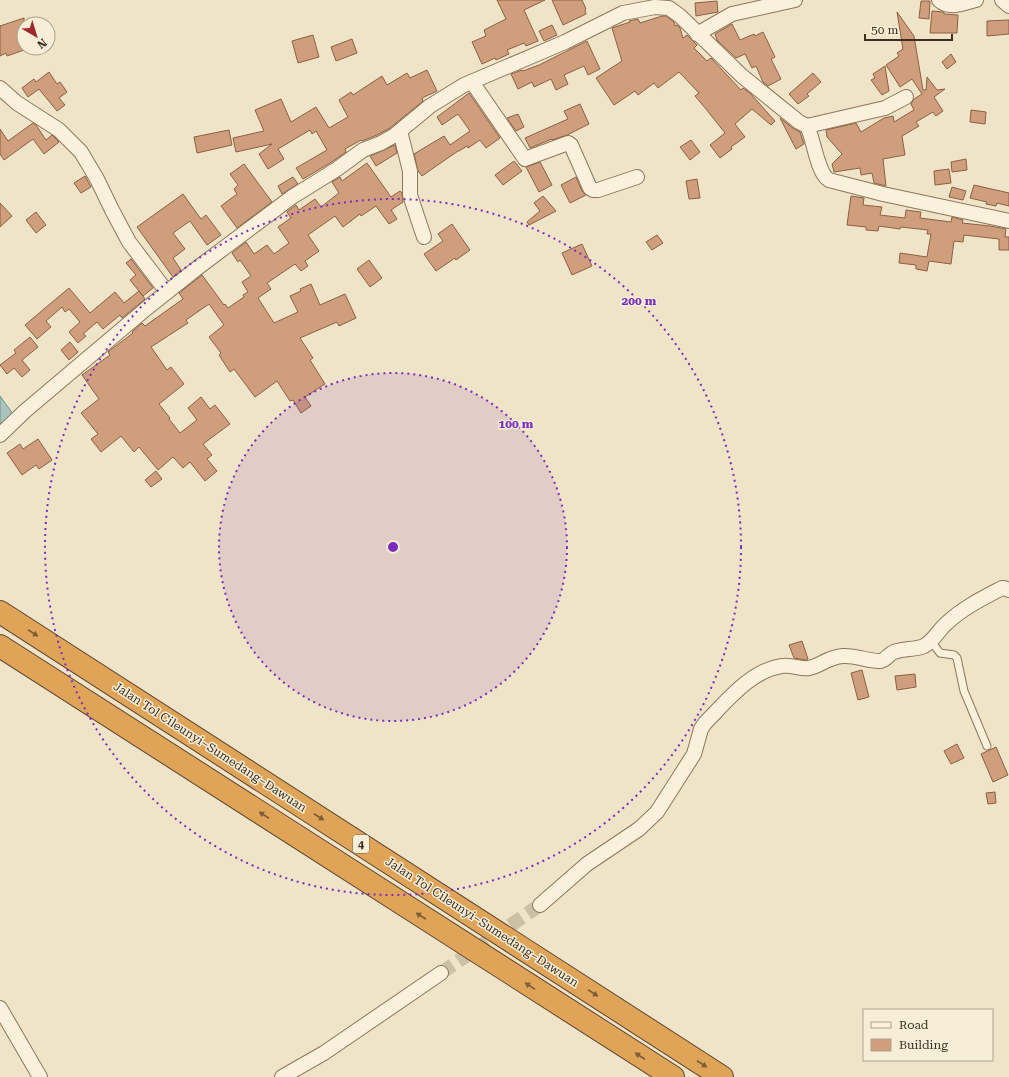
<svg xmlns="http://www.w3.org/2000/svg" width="1009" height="1077" viewBox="0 0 1009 1077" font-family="'Roboto Serif',serif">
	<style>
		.water { fill: #a9c4bc; stroke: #6f938a }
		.building { fill: #cf9f7d; stroke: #8d5f41 }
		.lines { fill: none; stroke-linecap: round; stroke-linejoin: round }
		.street-tunnel { stroke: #ccc0a6; stroke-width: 14; stroke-dasharray: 14 7; stroke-linecap: butt }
		.lane-casing { stroke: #8d765c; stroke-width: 9 }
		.street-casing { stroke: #8d765c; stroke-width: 16 }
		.highway-casing { stroke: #5b4430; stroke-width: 24 }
		.lane { stroke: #faf1dc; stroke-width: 7 }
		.street { stroke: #faf1dc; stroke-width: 14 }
		.highway { stroke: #e0a458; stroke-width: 22 }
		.oneway { fill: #7e5d36 }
		.ring { fill: none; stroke: #7b2cbf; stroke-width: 2; stroke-dasharray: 2 4 }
		.labels { text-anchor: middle; stroke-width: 3; stroke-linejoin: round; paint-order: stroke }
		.shield { fill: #f7eed8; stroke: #756857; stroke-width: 1 }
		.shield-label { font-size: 11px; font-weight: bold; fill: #3d2e20 }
		.street-label { font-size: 12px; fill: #3d2e20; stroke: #f7eed8 }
		.centre { fill: #7b2cbf; stroke: #f7eed8; stroke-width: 2 }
		.ring-label { font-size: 12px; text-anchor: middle; font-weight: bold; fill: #7b2cbf; stroke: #f7eed8; stroke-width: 3; stroke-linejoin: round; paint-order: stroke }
	</style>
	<rect width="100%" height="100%" fill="#f0e4c8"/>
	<!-- water -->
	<path class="water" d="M0,396L13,414L0,424Z"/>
	<!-- building -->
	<g class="building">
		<path d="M497,0H545L524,10L538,41L526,46L524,43L507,50L509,54L496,60L495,58L482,64L472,42L486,36L484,30L506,19Z"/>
		<path d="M552,0H582L586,9L585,10L586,14L563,25Z"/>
		<path d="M717,1L718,12L696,16L695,3Z"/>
		<path d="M921,1H930L929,19L919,18Z"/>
		<path d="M932,11L944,12V14L958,15L957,33H930Z"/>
		<path d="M897,12L914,36L923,90H926L927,77L937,90L945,89L934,97L943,111L936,116L933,112L916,122L919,126L902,136L905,155L883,159L886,186L874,183L872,173L861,175L860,168L834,172L832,164L842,154L827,137L826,130L856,123L861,132L884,118L893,116L894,122L914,110L911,104L914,99L922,94L912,79L900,87L886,65L899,56L897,53L903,49Z"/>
		<path d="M662,16H666L674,22L675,26L677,25L680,28L683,38L687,35L697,45L694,48L707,61L711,58L741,90L743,88L750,93L775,121L771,125L752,109L735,124L745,137L731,147L732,149L720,158L710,145L725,133L706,109L695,96L699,93L679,72L658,88L654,83L638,95L635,91L614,105L596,78L622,61L612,28L630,22L629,21L638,19L640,23Z"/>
		<path d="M24,18V50L7,56L6,53L0,56V26Z"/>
		<path d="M1009,20V34L987,36V21Z"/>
		<path d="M732,24L740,40L754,34L755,36L763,32L775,57L771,59L781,79L768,86L763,82L756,66L752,68L745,54L736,58L717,40L715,34Z"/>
		<path d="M552,25L557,35L544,41L539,31Z"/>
		<path d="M313,35L319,57L298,63L292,41Z"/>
		<path d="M352,39L357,53L336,61L331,47Z"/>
		<path d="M587,41L600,69L588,75L584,66L564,75L568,84L556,90L551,79L534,87L532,82L518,89L511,74L522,70L523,71L539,65Z"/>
		<path d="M951,54L956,62L947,69L942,62Z"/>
		<path d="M885,66L889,91L882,95L871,80L875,78L873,74Z"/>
		<path d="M427,70L437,91L422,98L423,101L390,128L377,135L362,141L361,140L345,149L346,152L330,163L303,179L296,168L327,150L316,131L312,134L310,130L278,149L284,159L268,169L259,154L272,144L236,152L233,138L264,131L255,110L281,99L291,122L316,107L329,128L348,117L339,100L351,92L353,95L382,76L387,85L407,73L410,78Z"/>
		<path d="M49,72L57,84L60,82L67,92L59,98L65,105L57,111L39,89L28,97L22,88L34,79L36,82Z"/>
		<path d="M813,73L821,82L807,94L809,96L798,104L789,94Z"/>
		<path d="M469,93L500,138L486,148L480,140L468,148L467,146L459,151H458L422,176L418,171L414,154L444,136L450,145L470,131L458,114L442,125L437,117Z"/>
		<path d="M580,104L589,124L567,135L552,140V139L530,148L525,138L568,119L564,111Z"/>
		<path d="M971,110L986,112L985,124L970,122Z"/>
		<path d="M518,114L524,127L516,131L507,118Z"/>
		<path d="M780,118L794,129L800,132L804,144L796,149Z"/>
		<path d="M33,123L36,125L46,140L52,135L59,142L44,154L33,139L4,160L0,154V129L8,141Z"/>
		<path d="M229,130L232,145L197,153L194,137Z"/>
		<path d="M691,140L700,152L690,160L680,147Z"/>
		<path d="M395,145L397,153L376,166L370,156Z"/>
		<path d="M966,159L967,170L952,172L951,162Z"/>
		<path d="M514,161L522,171L503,185L495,175Z"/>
		<path d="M540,162L552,185L539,192L526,167Z"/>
		<path d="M367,163L391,197L400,191L402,193L403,202L391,210L397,219L389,224L376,206L361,216L360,214L343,227L335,216L308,235L319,251L305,261L308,266L301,271L295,264L267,283L271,289L258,298L274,323L298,312L290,296L301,291L300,289L311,284L320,305L345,294L356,318L339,326L337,322L300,338L313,358L310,360L325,384L305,397L311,406L301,413L293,400L290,401L277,381L255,397L234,369L230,372L219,355L221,353L209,337L224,325L209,304L186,320L188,323L151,347L167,370L171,367L184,384L159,404L170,418L169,419L180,433L197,420L188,408L201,397L210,409L215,405L230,424L203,444L212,455L207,459L217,471L205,481L190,462L183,468L173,457L158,470L139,447L134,452L121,436L101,452L91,439L98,434L81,413L99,399L82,375L110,355L108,352L133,333L132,332L142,323L145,326L183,299L179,293L202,275L224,305L225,304L228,308L244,297L243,295L248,292L242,282L251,276L240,260L238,262L232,253L246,242L254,254L267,245L274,254L289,243L278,227L291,218L287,212L296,205L299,210L315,199L321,207L339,193L332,182L340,177L342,181Z"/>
		<path d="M244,164L272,202L237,228L221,206L237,194L234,189L238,185L230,174Z"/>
		<path d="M949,169L951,183L935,185L934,171Z"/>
		<path d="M85,176L91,187L81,193L74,183Z"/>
		<path d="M293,177L298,184L282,194L278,186Z"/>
		<path d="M576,177L582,191L586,195L570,203L561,185Z"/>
		<path d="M697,179L700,198L689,199L686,181Z"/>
		<path d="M974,185L1009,193V206L997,203L996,206L986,204L987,202L970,198Z"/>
		<path d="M952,187L966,191L963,200L949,197Z"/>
		<path d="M183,194L201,219L206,215L221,235L207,245L190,221L173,233L185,249L173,258L181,270L173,277L137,227Z"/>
		<path d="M543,196L556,211L529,225L527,222L540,211L534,203Z"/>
		<path d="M851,196L864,198L863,205L882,207L880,215L905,218L906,210L921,212L920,218L951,222L952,217L963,220L962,223L990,226L1006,229L1005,237H1009V250H999V239L964,235L963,242L954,241L951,264L929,261L927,271L916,269V265L899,263L900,253L927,257L931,234H927L928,230L901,227L900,229L879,226L878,231L866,230V227L847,225Z"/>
		<path d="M0,203L12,216L0,227Z"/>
		<path d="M36,212L46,225L36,233L26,220Z"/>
		<path d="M452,224L470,250L456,260L455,258L436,271L424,254L443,241L438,234Z"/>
		<path d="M657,235L663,243L652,250L646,242Z"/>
		<path d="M582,244L592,266L572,275L562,253Z"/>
		<path d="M131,259L153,288L143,296L130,280L136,275L126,263Z"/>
		<path d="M369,260L382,278L370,287L357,269Z"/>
		<path d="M69,288L90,313L115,292L124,303L139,291L145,299L122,318L120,315L103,329L97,322L83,334L86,336L78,343L69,332L80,322L69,309L65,312L62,307L46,321L51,327L37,339L25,325Z"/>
		<path d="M30,337L38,347L22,360L30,370L22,377L14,368L7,374L0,365L16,353L14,350Z"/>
		<path d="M70,342L78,352L69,360L61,350Z"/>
		<path d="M38,439L52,460L39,469L36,465L22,475L7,453L20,444L23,449Z"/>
		<path d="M156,471L162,479L151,487L145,480Z"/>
		<path d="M802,641L808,659L806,660L794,658L789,645Z"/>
		<path d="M862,670L869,697L858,700L851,673Z"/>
		<path d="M915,674L916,687L897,690L895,676Z"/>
		<path d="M957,744L964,758L951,764L944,751Z"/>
		<path d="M996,747L1008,775L993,782L981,754Z"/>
		<path d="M995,792L996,803L988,804L986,793Z"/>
	</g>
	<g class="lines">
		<!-- street-tunnel -->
		<path class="street-tunnel" d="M441,973L540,905"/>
		<!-- lane casing -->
		<g class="lane-casing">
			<path id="lane" d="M931,641L940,653L954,655L957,658L964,691L987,746"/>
		</g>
		<!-- street casing -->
		<g class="street-casing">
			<g id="street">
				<path d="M939,0C950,10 963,3 976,0"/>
				<path d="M1002,0L1009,6"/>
				<path d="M697,34L732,14L795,0"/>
				<path d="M472,82L525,159L568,143L571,145L590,188L593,190H598L637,177"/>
				<path d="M0,88L17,103L59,130L81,152L97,179L112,210L129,242L167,292"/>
				<path d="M807,126L885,108L906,97"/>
				<path d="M400,131L410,171V195L424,237"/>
				<path d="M0,435L25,411L147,308L196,269L292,197L337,169L363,150L381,143L395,135L430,106L464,85L565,42L623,13L655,7L669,8L680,16L742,76L799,122L807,126C814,139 817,173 829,180L883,194L1009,221"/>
				<path d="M540,905L587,864L639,829L657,812L694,754L701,729L705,723C726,702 751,670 782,666C792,664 801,670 809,668C821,666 827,657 843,656C855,655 867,661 879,661C886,661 888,654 894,652C904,648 915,650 924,646C934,641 939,629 948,622C963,608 983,598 1002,588H1004L1009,590"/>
				<path d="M0,1008L40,1077"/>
				<path d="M282,1077L324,1053L441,973"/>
			</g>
		</g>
		<!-- highway casing -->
		<g class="highway-casing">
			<g id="highway">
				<path d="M0,612L722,1077"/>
				<path d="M0,646L673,1077"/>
			</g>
		</g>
		<!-- lane -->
		<use href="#lane" class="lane"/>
		<!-- street -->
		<use href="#street" class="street"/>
		<!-- highway -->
		<use href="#highway" class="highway"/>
	</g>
	<!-- one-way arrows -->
	<defs><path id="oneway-solid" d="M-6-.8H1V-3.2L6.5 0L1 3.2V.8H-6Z"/></defs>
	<g class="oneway">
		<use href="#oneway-solid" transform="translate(33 633) rotate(33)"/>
		<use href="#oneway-solid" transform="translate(264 815) rotate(-147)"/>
		<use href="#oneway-solid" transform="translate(319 817) rotate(33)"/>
		<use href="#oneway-solid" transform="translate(421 916) rotate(-147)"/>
		<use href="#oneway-solid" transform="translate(530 986) rotate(-147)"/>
		<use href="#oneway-solid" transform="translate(593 993) rotate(33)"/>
		<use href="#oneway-solid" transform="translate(640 1056) rotate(-147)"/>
		<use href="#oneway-solid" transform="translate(702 1064) rotate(33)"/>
	</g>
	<!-- distance rings -->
	<circle cx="393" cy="547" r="174" fill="#7b2cbf" fill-opacity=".12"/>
	<g class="ring">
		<circle cx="393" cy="547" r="174"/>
		<circle cx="393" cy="547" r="348"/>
	</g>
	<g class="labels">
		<!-- shield labels -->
		<rect class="shield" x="353" y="835" width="16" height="18" rx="3"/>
		<g class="shield-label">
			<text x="361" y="848">4</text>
		</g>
		<!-- street labels -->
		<g class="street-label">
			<text transform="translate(210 747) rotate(33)" y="4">Jalan Tol Cileunyi–Sumedang–Dawuan</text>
			<text transform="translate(482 922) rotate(33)" y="4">Jalan Tol Cileunyi–Sumedang–Dawuan</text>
		</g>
	</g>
	<circle cx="393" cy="547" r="6" class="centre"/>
	<g class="ring-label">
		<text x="639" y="305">200 m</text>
		<text x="516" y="428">100 m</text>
	</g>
	<!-- legend -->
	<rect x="863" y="1009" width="130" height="52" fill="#f7eed8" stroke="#ada18e"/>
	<rect x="871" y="1022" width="20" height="6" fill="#faf1dc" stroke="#ada18e"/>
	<text x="899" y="1029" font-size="12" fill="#3d2e20">Road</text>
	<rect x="871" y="1039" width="20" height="12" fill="#cf9f7d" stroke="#ada18e"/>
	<text x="899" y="1049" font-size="12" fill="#3d2e20">Building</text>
	<!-- north arrow -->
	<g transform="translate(36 36) rotate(142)"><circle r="19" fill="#f7eed8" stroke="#ada18e"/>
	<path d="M0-3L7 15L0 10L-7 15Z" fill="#9e2a2b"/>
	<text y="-6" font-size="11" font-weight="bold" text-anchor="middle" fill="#3d2e20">N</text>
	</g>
	<!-- scale -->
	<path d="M865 34v6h87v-6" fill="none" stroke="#3d2e20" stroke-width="2"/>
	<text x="871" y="34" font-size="12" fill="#3d2e20" stroke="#f7eed8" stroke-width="3" paint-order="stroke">50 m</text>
</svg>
